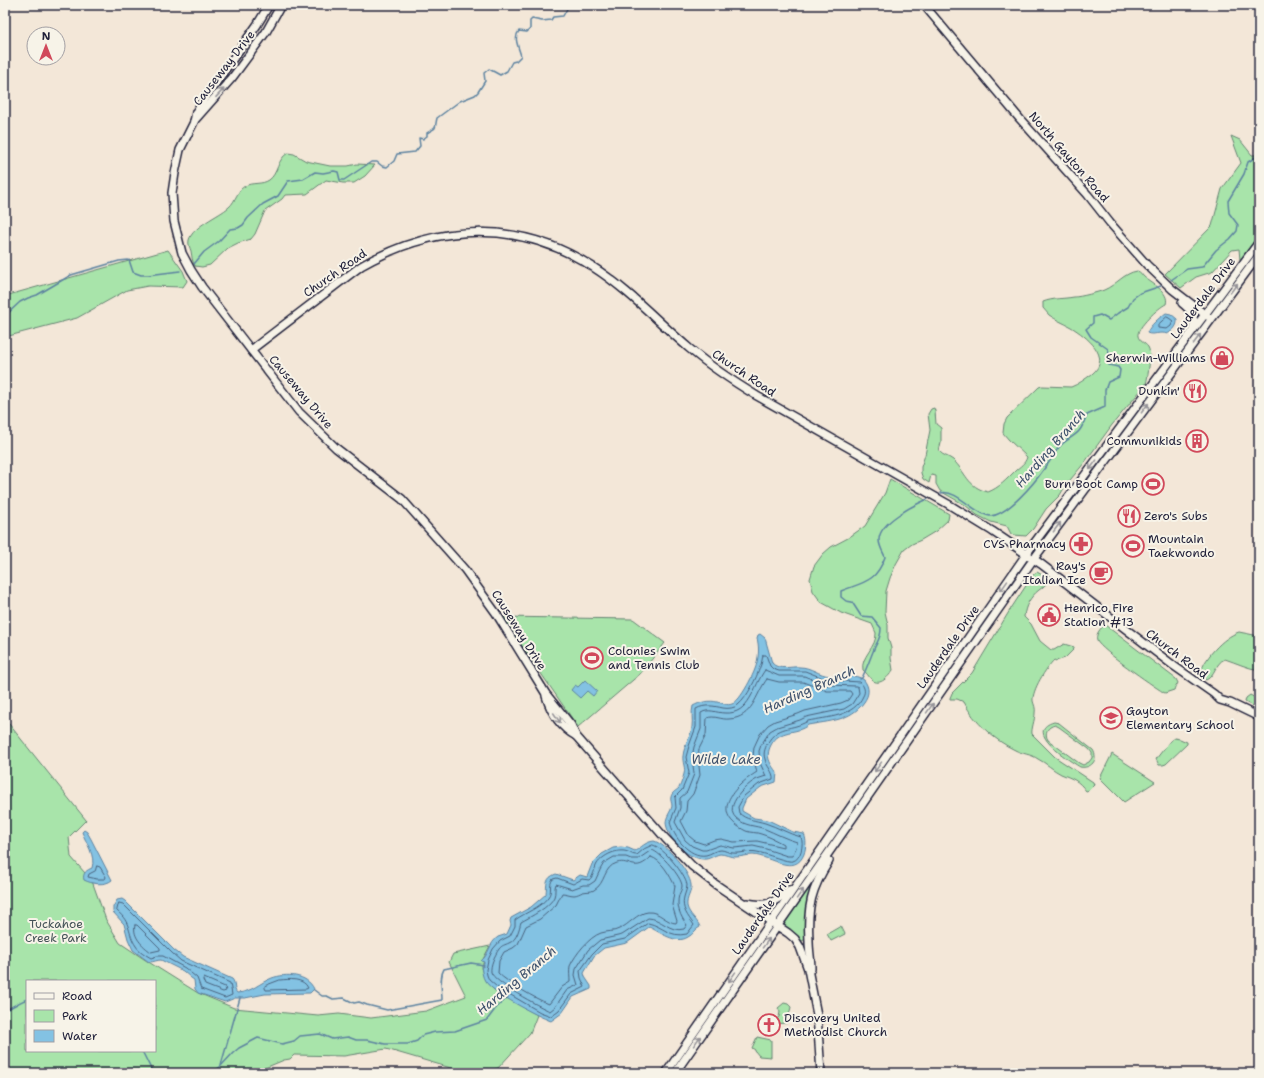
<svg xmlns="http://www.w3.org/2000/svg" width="1264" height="1078" viewBox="0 0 1264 1078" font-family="'Shantell Sans',sans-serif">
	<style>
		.green { fill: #a8e4aa; stroke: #658372; fill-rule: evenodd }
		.water { fill: #83c2e3; stroke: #5c82a0 }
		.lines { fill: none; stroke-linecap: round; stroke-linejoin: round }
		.shore { stroke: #49627e; stroke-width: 1 }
		.stream { stroke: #5c82a0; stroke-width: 1.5 }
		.secondary-casing { stroke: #22223b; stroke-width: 10 }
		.secondary { stroke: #f7f3e8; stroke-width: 7 }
		.oneway { stroke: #97959a }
		.labels { text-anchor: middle; stroke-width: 4; stroke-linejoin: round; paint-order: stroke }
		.street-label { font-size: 12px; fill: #22223b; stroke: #f7f3e8 }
		.poi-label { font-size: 12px; fill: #22223b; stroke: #f7f3e8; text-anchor: end }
		.park-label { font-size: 12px; fill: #445257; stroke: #f7f3e8 }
		.water-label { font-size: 13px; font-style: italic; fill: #3f526d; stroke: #f7f3e8 }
	</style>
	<rect width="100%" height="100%" fill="#f3e7d8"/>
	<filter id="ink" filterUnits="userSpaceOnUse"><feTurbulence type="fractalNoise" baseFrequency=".025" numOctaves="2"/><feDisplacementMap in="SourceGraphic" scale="8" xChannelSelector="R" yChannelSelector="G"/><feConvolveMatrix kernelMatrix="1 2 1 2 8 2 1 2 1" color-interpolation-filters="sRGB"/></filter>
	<g filter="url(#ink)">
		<!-- green -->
		<g class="green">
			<path d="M1231,136L1240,140L1252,155H1259V235L1240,260L1239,249L1232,250L1212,272L1196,277L1181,288L1165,274L1212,226L1222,189L1241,163Z"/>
			<path d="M288,153L294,154L306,161L330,166H348L357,164L375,165L365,176L354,183H343L326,180L307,194L285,195L282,199L265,211L255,234L251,239L238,243L228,248L210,265L202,267L195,266C192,261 192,257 191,251C190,248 188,244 189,240C193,226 219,216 229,207C236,201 237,190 245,186C252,182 262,185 269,180C278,174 277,159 288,153Z"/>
			<path d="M168,250L183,271L187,281L183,287L148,286L127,290L77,318L5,337V296Z"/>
			<path d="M1137,271C1141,272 1141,274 1144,277C1151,283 1170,292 1166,304C1159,307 1136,328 1138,336C1139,341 1145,343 1148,347C1152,352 1148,377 1146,384L1112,425L1085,462L1066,485L1060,495L1046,509L1033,529L1026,536L1014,535L1011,534L1007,526L991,522L977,515L965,505L940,491L936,484V476L931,475L929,483L923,479L921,473V467L925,455L930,430L928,414L931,409L934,408L935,411L936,424L941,428V442L939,451C943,456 948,456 953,460C966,472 967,487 988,492C999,488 1007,479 1015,471C1020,466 1025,464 1027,457L1009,440L1003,433L1004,424L1007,418L1039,387L1042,386L1071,387C1079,384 1085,379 1092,374C1113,357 1086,336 1071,327C1064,323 1056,320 1049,315C1047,313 1045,310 1043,308V302C1053,298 1063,299 1074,297C1080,297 1099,292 1104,290C1116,285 1124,273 1137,271Z"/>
			<path d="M890,479L949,514L948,520L936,531L921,540L912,544L904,550L896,564L890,578L886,591L885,612L888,625V638L891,648V658L893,670C889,676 880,687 872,680C868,676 867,673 863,670C860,657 877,647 876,633C875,630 873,627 872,624L841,613L821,602L813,591L810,579L814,566L823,554L831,547L848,538L865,526L885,493Z"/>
			<path d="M1037,572L1044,576L1048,581C1046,585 1043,587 1039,590C1030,597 1025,606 1024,617L1031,624L1040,641L1051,650H1054L1064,644L1074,647V649L1065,658L1056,661L1054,660C1046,668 1032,690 1033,701C1034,705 1036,708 1035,713C1035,720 1031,729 1032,734L1055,757L1093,782L1094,785L1089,790L1086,791C1078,780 1073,779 1061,774C1053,770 1046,763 1038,759C1031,754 1022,754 1015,750C994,740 974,722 964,702L957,699H950V698L952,693L972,673L1010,610L1033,575Z"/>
			<path d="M502,617L633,619L665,643L640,674L578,727Z"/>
			<path d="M1105,625L1176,679L1178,683L1174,690L1165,693L1163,692C1152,685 1101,650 1097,641C1095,635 1100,628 1105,625Z"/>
			<path d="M1239,632L1259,636V670C1247,668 1237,663 1225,659C1215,663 1215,676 1206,680L1200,676C1202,660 1223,637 1239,632Z"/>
			<path d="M1250,695L1259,700V710L1245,702L1246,698Z"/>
			<path d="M5,719L86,820L69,837L71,857L92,881L106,920L120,943L147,961L198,993L234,1008L318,1016L339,1014L371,1018L426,1011L466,996L449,962L453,954L490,946L482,961H484L481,968L486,982L494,990L537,1015L530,1033L498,1068L492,1070L487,1069L482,1073H468L386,1049L344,1056L294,1055L290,1059L284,1060L253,1073H5ZM27,981H155V1051H27Z"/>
			<path d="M1054,722L1059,723L1093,750C1099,760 1091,769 1080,767C1070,761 1022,731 1054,722ZM1055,725L1059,727L1089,749L1092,753V758L1089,762L1083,765L1079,763L1048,740C1044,733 1047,727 1055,725Z"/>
			<path d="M1174,738L1180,739L1187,742V744L1166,764L1163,765H1159L1156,759L1170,741Z"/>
			<path d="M1112,754L1155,782L1124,802L1100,778Z"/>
			<path d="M876,777L862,799L801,886L816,862Z"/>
			<path d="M812,882L806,939L802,941L784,925V921Z"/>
			<path d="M841,926L845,934L831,941L827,934Z"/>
			<path d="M784,1003L788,1004L791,1007L787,1023L772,1024V1022L779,1017L780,1012L778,1008Z"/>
			<path d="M757,1037L771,1040V1057L759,1056L755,1051V1050L752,1048Z"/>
		</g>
		<!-- water -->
		<g class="water">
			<path d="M1166,313L1171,314L1177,319C1178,326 1173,331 1167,334C1160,331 1153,336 1147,333C1150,325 1159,318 1166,313Z"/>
			<path d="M760,634L765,638L772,663C779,671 791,666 800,667C811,667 819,675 830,676C841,677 855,673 864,680C870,688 869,695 864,702C851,721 829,721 808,725C796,735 780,728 771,745C765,757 770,763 777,773L776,782L761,787L746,799L742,808V811L754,818L768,820L793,832L804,834C807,841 806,847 804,854C795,877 770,856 753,855C747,855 741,857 735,857C730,857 725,854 720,854C714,855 709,860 703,859C686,858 668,839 666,823C666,816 671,812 672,806C672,803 670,800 671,797C672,792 676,791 679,788C681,784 683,778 684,774C686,768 682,762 683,756C684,745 691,737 692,727C693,720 691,713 693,706C700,702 710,700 717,702C723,703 727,706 732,704C740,702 756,671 757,662C759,654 759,646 757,638L758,635Z"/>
			<path d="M585,680L597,691L593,696L587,691L580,698L571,690L575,685L578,687Z"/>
			<path d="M84,830L87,832L91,839L112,880C105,886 92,884 84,880C82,873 87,870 92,868C96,856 86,843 82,832Z"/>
			<path d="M654,841C666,844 690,872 691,885C692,892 686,898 687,906C689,915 697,919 700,927C695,929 693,935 688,937C676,945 660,932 649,927L627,943L604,948L594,956L584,973L585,977L591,986V989L573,997L562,1013L551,1021C537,1016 493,993 485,981C482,976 482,971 481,966L483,967L484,962L481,961C489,955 489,943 498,937C501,936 504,935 507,934L511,925L510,921L511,918L531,907L546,894C547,884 545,878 556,874L573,880L580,875L587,877L592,864L602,854L613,848L621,847L628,848L635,851C642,847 645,842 654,841Z"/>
			<path d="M122,899L125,901L174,950L183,957L232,979C236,983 233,989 237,993C252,992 259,983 272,978C286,973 307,974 314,989L310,993L265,994L245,998H235L225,1002L198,993L195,989L194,980L191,978L183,971L161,960C157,960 154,962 149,962L133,950L128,939L124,924L113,912V907L117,900Z"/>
		</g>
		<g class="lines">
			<!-- shore -->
			<g class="shore">
				<path d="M1167,317L1169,318L1173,321L1171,326L1167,329L1158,328V325Z"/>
				<path d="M763,655H766L770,666L773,669L779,671H805L828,680L860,682C864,686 866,691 863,696C854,717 827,717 808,721C791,731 778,724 767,744C765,749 763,753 765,759C766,766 774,772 773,779L759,784L744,796L738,807L739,813C746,820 755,820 765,823C778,827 788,834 801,837C804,844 801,859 793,861C788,863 765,853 757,852C749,850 741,854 733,853C728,853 725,850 721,850C715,850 711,854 706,855C689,858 673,836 670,822L676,808L675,797L682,790L689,773L686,757L689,746L696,727V709C705,704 714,706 723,708C728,709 735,708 738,705C747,698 757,677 760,667C762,663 762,659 763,655Z"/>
				<path d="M765,670L779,676H804L827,685L856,686L858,687L859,693L852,704L844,709L806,717L800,720L777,727L770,731L761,745L759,751L760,763L766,776C763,777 760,778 757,779C747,784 723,806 736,818C746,827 755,825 765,829C775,833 786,839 797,842L796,848L792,856H787L766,849L753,846L734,848L720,845L706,850H702L692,846L685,840L675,822L680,808V798L687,792L694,774L692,757L694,747L701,729V713C709,708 716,713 725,713C750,715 753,686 765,670Z"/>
				<path d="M767,679L779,682H803L827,691H850L852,694L848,700L841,703L805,711L798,714L775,721L768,725L760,734L754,747L753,757L757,772C733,787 709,813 746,831C751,833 756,832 761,834C768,836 776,840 783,844V847L757,841L734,842L721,839L714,840L704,844L695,841L689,836L681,821L686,811L687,801L693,794L700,775L698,758L699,749L706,735L707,718C714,715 722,720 729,719C753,718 755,695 767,679Z"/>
				<path d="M653,845C664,848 685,874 687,885C687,889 685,893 684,897C681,909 688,916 694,925L687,934C669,938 663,926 648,923L625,939L602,944L592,954L580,971L581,978L585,987L571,994L559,1010L551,1016L540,1012L497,987L489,980L487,975L486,970L488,960L493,949L500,941L510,936L515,926V920C526,912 540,908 548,897C553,891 548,885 553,879L557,878L573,884L582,879L589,880C594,876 594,869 597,864C603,855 618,848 628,852C631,853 632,855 637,855L644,849Z"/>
				<path d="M652,850C660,852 682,877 682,886C682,889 680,892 679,895C676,906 680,916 687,925L684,929C670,933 661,918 648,918L622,935L600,940L588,950L576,969L575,975L578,985L567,990L555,1007L550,1011C540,1007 493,982 491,972C490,965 495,955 499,949C502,945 505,945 509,943C517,940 519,929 521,922C530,917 550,907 554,897C556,892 554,888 556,884L572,889L583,885H589L595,881L601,868L604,863L614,857H626L631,859H638Z"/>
				<path d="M651,857C662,860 670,876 675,886L672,905L677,921L676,923C667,923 659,911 648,912C637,913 629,925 619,929C614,932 607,931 601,933C589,937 575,955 570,966C569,972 570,977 570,982L562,987L549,1004C536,999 508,983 498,973L499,961L504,952L513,948L518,944L526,926L540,919L556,905L562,893C566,893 570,895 574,895C577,895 580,893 583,892C587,891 591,892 594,890C606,883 603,867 617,863C630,859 635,874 651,857Z"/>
				<path d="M97,866L100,867L106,877L105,879H97L88,877L89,874L95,871Z"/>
				<path d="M119,903L123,904L172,953L181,961L230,983L232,995L225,998L201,989L197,978L185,968L163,956H157L151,958C146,955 139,951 136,946C127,933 132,923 117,911Z"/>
				<path d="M135,925H137L160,948V950L151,952C143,946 132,937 135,925Z"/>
				<path d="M204,978L225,987L226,991L223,992L205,985L203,980Z"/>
				<path d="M280,980C289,979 304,978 308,988L306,989L266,990L265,988V986Z"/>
			</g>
			<!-- stream -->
			<g class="stream">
				<path d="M194,264L204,252L219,241L230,229L238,228L243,225L248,218L263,204L278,196L288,181L303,179L315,172L323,173L334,171L338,172L340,180H344L371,162H377L382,166L387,167L394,161L397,154L415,152L420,146L419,138L423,139L427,136V133C438,126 434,131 437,118L460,101L475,95L478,92L485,81L484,73L489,69L500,75L507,71L512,62L516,61L521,56C519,48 513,38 519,31L527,32L530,29V21L532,19L542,21L551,20L553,17L563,16L569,5"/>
				<path d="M1171,280L1187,269L1202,267L1216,250L1230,239L1237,231L1238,225L1229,213L1228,201L1244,174L1248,162L1256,157L1259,158"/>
				<path d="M5,316L20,302L28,298L37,295L71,275L119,261L129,260L133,272L141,275H148L180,271"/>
				<path d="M941,493C957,489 975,515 990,516C1007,516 1035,482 1044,469C1050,462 1054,453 1060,446C1065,440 1074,437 1079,431C1083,427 1084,420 1087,415L1105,407V390L1108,382L1119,377L1120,370L1118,367L1109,365L1110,358L1108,349L1091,337L1086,329L1093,323V317L1100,315L1109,320L1118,313L1128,307L1133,298L1140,293L1161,286"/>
				<path d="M860,679L862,678C867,668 870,659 874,649C878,640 881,638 881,628L872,617L861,616L852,602L846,601L841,597V591C864,582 876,582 885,557C883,552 879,546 879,540C879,522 914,505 928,499"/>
				<path d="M314,990L322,996H327L333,999L344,998L354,1003L359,1002L367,1005L387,1010L442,1000C442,990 439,977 444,969L471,963L484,965"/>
				<path d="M5,1010C13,1007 19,1002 27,999"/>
				<path d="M142,1051L153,1073"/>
				<path d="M221,1065L240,998"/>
				<path d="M212,1073L220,1067L233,1053L239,1048L258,1038L282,1044L294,1041L300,1036L320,1034L332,1039L348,1037L356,1040H367L385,1044H408L417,1041L423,1035L435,1032L455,1031L487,1020L496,1008L508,997"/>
			</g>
			<!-- secondary casing -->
			<g class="secondary-casing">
				<g id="secondary">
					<path d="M269,5L257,25L205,98L196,112L194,122L180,150L175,173L172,193L174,221L182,253L191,270L202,287L299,412L336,448L402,499L465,570L496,613L546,694L571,725L576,736L665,838L692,866L715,884L788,933L795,939L800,947L808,969L817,1015L821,1073"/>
					<path d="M924,5L1020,119L1088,195L1110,223L1147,265L1172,289L1207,316"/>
					<path d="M194,121L232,78L266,32L281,5"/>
					<path d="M1182,303C1191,310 1196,317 1193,328"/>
					<path d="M251,350L361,266C436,223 519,219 593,267C629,290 658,322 690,349C711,367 734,382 757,396L948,504L992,531L1041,564L1174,666L1214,694L1220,700L1230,703L1259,717"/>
					<path d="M546,696C551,713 560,727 576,736"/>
					<path d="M747,903C767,907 774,903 789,890"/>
					<path d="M811,969C811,960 809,951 809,941C807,907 811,889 829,861"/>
					<path d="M666,1073L1032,546L1259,242"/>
					<path d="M675,1073L1030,564L1259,255"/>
				</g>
			</g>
			<!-- secondary -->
			<use href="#secondary" class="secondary"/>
		</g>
		<!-- one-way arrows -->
		<defs><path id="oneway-shaft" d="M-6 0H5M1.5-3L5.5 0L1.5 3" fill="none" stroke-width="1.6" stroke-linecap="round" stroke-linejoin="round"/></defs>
		<g class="oneway">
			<use href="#oneway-shaft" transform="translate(220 93) rotate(-47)"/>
			<use href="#oneway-shaft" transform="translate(1234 288) rotate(-53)"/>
			<use href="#oneway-shaft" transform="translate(1197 339) rotate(-53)"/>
			<use href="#oneway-shaft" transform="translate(1145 408) rotate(-53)"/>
			<use href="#oneway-shaft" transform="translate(1093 465) rotate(127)"/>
			<use href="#oneway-shaft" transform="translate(1057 527) rotate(-53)"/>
			<use href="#oneway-shaft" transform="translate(1004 586) rotate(125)"/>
			<use href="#oneway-shaft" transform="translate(930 708) rotate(-55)"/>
			<use href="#oneway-shaft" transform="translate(557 718) rotate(56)"/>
			<use href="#oneway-shaft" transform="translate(878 767) rotate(125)"/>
			<use href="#oneway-shaft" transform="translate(800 894) rotate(-55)"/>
			<use href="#oneway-shaft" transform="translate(766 943) rotate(-54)"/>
			<use href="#oneway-shaft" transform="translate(732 977) rotate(125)"/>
			<use href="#oneway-shaft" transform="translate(697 1041) rotate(-55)"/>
		</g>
	</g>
	<!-- icons -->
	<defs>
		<g id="shop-ring" transform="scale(1.15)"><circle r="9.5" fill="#f7f3e8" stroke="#d1495b" stroke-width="1.5"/><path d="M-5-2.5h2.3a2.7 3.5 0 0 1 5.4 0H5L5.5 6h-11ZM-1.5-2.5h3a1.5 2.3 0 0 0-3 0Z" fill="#d1495b"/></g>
		<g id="restaurant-ring" transform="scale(1.15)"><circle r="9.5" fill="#f7f3e8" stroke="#d1495b" stroke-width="1.5"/><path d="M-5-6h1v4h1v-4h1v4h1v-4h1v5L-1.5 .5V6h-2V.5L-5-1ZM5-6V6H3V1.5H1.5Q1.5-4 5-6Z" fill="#d1495b"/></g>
		<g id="building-ring" transform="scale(1.15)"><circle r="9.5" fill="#f7f3e8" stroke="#d1495b" stroke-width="1.5"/><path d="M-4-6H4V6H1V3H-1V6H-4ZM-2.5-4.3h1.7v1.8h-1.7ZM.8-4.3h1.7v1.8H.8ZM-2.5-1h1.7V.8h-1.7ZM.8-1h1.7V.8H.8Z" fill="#d1495b"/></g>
		<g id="stadium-ring" transform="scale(1.15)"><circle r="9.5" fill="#f7f3e8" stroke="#d1495b" stroke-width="1.5"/><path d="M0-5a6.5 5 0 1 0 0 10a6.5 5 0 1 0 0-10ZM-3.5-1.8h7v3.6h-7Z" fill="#d1495b"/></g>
		<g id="pharmacy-ring" transform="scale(1.15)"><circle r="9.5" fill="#f7f3e8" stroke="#d1495b" stroke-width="1.5"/><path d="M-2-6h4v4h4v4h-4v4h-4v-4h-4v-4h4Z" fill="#d1495b"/></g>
		<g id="cafe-ring" transform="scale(1.15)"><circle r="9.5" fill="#f7f3e8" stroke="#d1495b" stroke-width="1.5"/><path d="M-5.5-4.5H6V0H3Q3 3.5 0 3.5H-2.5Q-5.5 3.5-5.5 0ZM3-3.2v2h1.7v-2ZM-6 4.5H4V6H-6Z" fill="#d1495b"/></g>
		<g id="civic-ring" transform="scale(1.15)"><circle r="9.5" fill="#f7f3e8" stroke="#d1495b" stroke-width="1.5"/><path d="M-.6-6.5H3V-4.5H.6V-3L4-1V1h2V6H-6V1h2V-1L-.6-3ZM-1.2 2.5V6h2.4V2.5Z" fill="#d1495b"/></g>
		<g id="school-ring" transform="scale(1.15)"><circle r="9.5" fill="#f7f3e8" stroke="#d1495b" stroke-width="1.5"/><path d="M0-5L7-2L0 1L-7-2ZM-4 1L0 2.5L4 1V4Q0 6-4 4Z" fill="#d1495b"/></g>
		<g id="church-ring" transform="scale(1.15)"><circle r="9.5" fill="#f7f3e8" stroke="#d1495b" stroke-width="1.5"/><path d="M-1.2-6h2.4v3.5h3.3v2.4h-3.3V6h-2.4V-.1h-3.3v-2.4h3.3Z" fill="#d1495b"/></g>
	</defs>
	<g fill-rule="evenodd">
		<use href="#shop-ring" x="1222" y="358"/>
		<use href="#restaurant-ring" x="1195" y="391"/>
		<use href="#building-ring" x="1197" y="441"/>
		<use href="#stadium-ring" x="1153" y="484"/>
		<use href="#restaurant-ring" x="1129" y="516"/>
		<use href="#pharmacy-ring" x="1081" y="544"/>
		<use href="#stadium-ring" x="1133" y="546"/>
		<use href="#cafe-ring" x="1101" y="573"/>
		<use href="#civic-ring" x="1049" y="615"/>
		<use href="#stadium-ring" x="592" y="658"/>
		<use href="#school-ring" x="1111" y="718"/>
		<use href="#church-ring" x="769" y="1025"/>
	</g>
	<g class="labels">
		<!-- street labels -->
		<g class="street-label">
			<text transform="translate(224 68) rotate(-52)" y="4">Causeway Drive</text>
			<text transform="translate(1069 157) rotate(49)" y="4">North Gayton Road</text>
			<text transform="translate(335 273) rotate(-35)" y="4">Church Road</text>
			<text transform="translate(1203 298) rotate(-53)" y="4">Lauderdale Drive</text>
			<text transform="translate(744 373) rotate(34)" y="4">Church Road</text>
			<text transform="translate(301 392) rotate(50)" y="4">Causeway Drive</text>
			<text transform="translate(519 630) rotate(58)" y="4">Causeway Drive</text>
			<text transform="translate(948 647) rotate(-55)" y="4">Lauderdale Drive</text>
			<text transform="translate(1177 654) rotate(37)" y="4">Church Road</text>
			<text transform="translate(763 913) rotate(-55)" y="4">Lauderdale Drive</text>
		</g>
		<!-- poi labels -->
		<g class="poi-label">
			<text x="1206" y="362">Sherwin-Williams</text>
			<text x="1180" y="395">Dunkin'</text>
			<text x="1182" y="445">Communikids</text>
			<text x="1138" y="488">Burn Boot Camp</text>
			<text x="1144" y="520" text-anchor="start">Zero's Subs</text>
			<text x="1148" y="543" text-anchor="start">Mountain<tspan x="1148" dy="14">Taekwondo</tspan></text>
			<text x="1066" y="548">CVS Pharmacy</text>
			<text x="1086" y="570">Ray's<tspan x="1086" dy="14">Italian Ice</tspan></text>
			<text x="1064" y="612" text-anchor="start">Henrico Fire<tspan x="1064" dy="14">Station #13</tspan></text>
			<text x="608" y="655" text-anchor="start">Colonies Swim<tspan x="608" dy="14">and Tennis Club</tspan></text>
			<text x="1126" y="715" text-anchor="start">Gayton<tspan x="1126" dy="14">Elementary School</tspan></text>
			<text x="784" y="1022" text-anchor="start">Discovery United<tspan x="784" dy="14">Methodist Church</tspan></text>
		</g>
		<!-- park labels -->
		<g class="park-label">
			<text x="56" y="928">Tuckahoe<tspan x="56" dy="14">Creek Park</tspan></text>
		</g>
		<!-- water labels -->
		<g class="water-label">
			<text transform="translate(1050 448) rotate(-49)" y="5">Harding Branch</text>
			<text transform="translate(809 689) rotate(-24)" y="5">Harding Branch</text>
			<text x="726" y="764">Wilde Lake</text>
			<text transform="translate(516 980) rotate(-40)" y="5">Harding Branch</text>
		</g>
	</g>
	<!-- margin -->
	<rect width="1264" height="1078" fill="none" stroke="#f7f3e8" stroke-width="20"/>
	<rect x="10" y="10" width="1244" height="1058" fill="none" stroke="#22223b" stroke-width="1.5" filter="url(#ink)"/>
	<!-- legend -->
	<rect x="26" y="980" width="130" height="72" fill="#f7f3e8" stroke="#a29fa3"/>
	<rect x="34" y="993" width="20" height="6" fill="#f7f3e8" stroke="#a29fa3"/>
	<text x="62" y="1000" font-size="12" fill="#22223b">Road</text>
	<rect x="34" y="1010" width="20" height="12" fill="#a8e4aa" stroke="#a29fa3"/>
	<text x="62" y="1020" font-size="12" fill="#22223b">Park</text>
	<rect x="34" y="1030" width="20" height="12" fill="#83c2e3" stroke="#a29fa3"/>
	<text x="62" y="1040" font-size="12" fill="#22223b">Water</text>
	<!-- north arrow -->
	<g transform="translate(46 46)"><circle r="19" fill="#f7f3e8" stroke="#a29fa3"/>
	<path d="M0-3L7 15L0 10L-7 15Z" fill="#d1495b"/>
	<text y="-6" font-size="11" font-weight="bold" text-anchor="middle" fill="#22223b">N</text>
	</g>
</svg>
